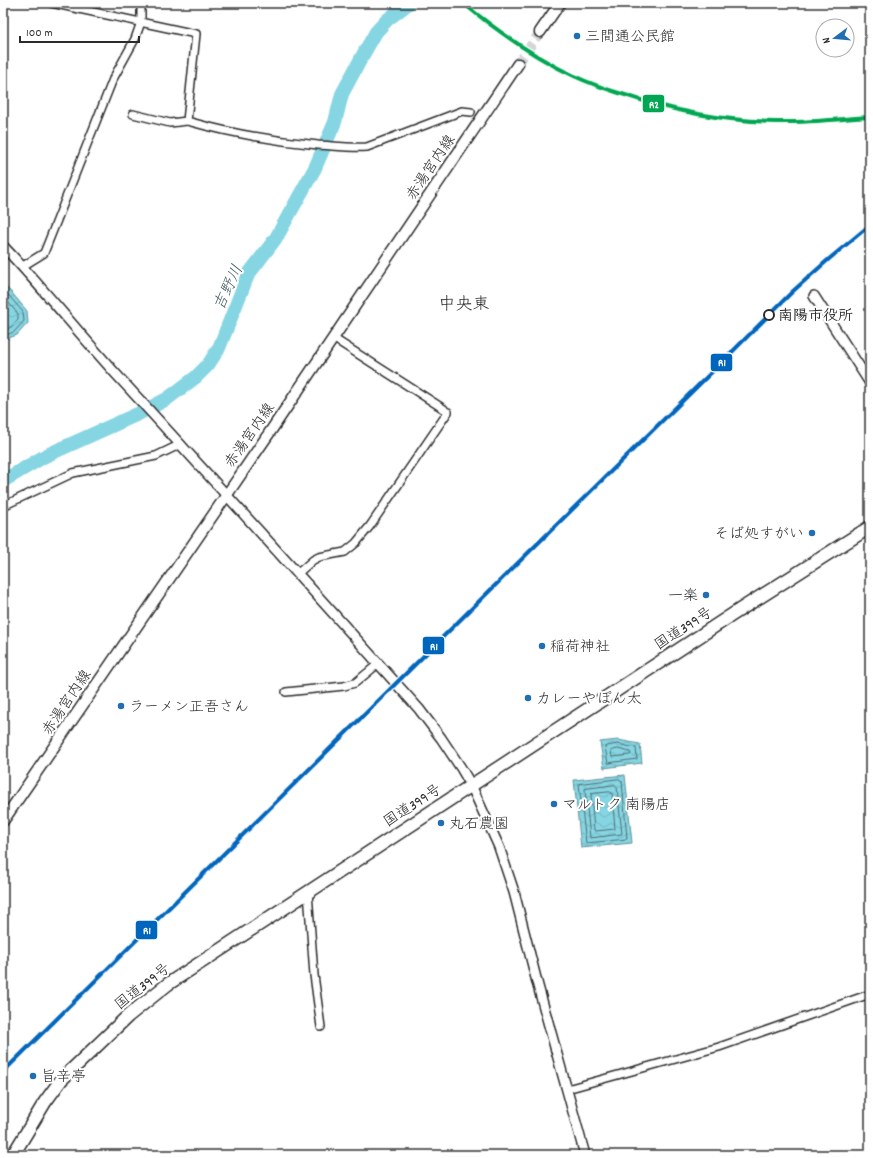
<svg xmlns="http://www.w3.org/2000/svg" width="873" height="1158" viewBox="0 0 873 1158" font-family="Dekko,'Klee One',sans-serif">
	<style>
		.water { fill: url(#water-waves); stroke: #629199 }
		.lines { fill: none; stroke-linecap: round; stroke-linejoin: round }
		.shore { stroke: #4f6f74; stroke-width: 1 }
		.river { stroke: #86d5e2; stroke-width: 14 }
		.secondary-tunnel { stroke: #d5d5d5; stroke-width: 10; stroke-dasharray: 10 5; stroke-linecap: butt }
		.minor-casing { stroke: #2b2b2b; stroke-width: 10 }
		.tertiary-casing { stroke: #2b2b2b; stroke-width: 12 }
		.secondary-casing { stroke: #2b2b2b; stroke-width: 13 }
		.trunk-casing { stroke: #2b2b2b; stroke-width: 15 }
		.minor { stroke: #fff; stroke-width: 7 }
		.tertiary { stroke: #fff; stroke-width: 9 }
		.secondary { stroke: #fff; stroke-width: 10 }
		.trunk { stroke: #fff; stroke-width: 12 }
		.rail-1-casing { stroke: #fff; stroke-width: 7 }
		.rail-2-casing { stroke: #fff; stroke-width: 7 }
		.rail-1 { stroke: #0065bd; stroke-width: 4 }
		.rail-2 { stroke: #00a651; stroke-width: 4 }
		.poi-dot { fill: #1f6fb2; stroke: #fff; stroke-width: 1.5 }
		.stop-dot { fill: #fff; stroke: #2b2b2b; stroke-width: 2 }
		.labels { text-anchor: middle; stroke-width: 4; stroke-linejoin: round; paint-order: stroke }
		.poi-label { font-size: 15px; fill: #2b2b2b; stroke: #fff; text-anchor: start }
		.street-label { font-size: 15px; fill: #2b2b2b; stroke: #fff }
		.stop-label { font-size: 15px; font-weight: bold; fill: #2b2b2b; stroke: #fff; text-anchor: start }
		.water-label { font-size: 16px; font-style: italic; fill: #465e62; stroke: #fff }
		.quarter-label { font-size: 17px; fill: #2b2b2b; stroke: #fff }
		.line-badge { stroke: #fff; stroke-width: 1.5 }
		.badge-label { font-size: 11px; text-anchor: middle; font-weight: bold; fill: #fff }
	</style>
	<defs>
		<pattern id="water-waves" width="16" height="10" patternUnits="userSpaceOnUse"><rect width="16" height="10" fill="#86d5e2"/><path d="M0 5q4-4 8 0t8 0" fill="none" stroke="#74b7c2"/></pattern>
	</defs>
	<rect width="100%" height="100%" fill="#fff"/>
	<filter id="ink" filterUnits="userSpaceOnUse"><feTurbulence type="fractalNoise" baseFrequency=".025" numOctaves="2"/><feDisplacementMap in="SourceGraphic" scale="8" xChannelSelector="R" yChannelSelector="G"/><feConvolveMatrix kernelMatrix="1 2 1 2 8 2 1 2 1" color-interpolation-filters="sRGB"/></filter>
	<g filter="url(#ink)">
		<!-- water -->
		<g class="water">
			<path d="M3,284L12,293L27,311L28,323L17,335L3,340Z"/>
			<path d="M618,740L640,744L642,763L604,768L600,742Z"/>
			<path d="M625,775L632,843L581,848L574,780Z"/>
		</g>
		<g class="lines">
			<!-- shore -->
			<g class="shore">
				<path d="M3,289L23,312L24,321L14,332L3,336"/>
				<path d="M3,296L18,314V319L11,327L3,331"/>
				<path d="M618,744L636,748L637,759L608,763L605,747Z"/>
				<path d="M618,749L630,752L631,754L630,755L612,757L611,751Z"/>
				<path d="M619,779L622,781L627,839L586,843L579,784Z"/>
				<path d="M615,785L617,787L622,834L590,838L585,789Z"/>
				<path d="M610,792L612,793L615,829L596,831L594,830L591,794Z"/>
			</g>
			<!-- river -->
			<path class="river" d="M3,481L45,456L140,413L167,399L196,377L208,365L219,348L248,275L276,238L315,168L335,122L342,94L364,53L376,32L387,20L409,3"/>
			<!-- secondary-tunnel -->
			<path class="secondary-tunnel" d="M518,64L540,32"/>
			<!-- minor casing -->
			<g class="minor-casing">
				<g id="minor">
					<path d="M51,3L196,34L187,121C230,133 274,141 318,145C335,146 351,148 367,147L462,111L471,112"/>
					<path d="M133,114L170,123L187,121"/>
					<path d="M23,266L44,253L113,79L135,39L141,22V3"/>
					<path d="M333,338L444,409"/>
					<path d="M3,506L73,473L156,456L181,444"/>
					<path d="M297,574L313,560L319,557L345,552L356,543L370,526L448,412"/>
					<path d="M286,692L344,686L355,683L378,664"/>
					<path d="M308,892L314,975L321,1027"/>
					<path d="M567,1089L719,1047L870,994"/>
				</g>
			</g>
			<!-- tertiary casing -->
			<g class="tertiary-casing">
				<g id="tertiary">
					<path d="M3,246C42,287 77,331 115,373C217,484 318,596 419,709L441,738L461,768L471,785L499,847L514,892L538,986L585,1155"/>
					<path d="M814,296L870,383"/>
				</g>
			</g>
			<!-- secondary casing -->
			<g class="secondary-casing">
				<g id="secondary">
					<path d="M540,32L560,3"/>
					<path d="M3,821L272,429L518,64"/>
				</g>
			</g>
			<!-- trunk casing -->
			<g class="trunk-casing">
				<path id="trunk" d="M13,1155L45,1102L61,1080L128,1016L168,984L741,609L870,527"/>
			</g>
			<!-- minor -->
			<use href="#minor" class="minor"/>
			<!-- tertiary -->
			<use href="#tertiary" class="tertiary"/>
			<!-- secondary -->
			<use href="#secondary" class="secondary"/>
			<!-- trunk -->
			<use href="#trunk" class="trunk"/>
			<!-- rail-1 casing -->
			<g class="rail-1-casing">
				<path id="rail-1" d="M3,1072L459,621L722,362L792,292L829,259L870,225"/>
			</g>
			<!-- rail-2 casing -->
			<g class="rail-2-casing">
				<path id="rail-2" d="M463,3C497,31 534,57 574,76C589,83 606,89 622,94C672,111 723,121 776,122C807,123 839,119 870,117"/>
			</g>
			<!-- rail-1 -->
			<use href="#rail-1" class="rail-1"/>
			<!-- rail-2 -->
			<use href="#rail-2" class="rail-2"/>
		</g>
	</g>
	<!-- markers -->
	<g class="poi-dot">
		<circle cx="577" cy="36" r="4"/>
		<circle cx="812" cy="533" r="4"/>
		<circle cx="706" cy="595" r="4"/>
		<circle cx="542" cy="646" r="4"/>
		<circle cx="528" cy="698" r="4"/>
		<circle cx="121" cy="706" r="4"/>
		<circle cx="554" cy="804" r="4"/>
		<circle cx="441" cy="823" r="4"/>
		<circle cx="33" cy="1076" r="4"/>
	</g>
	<circle class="stop-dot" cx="769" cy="315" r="5"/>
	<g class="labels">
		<!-- poi labels -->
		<g class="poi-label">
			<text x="585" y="41">三間通公民館</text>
			<text x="804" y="538" text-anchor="end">そば処すがい</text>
			<text x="698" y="600" text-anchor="end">一楽</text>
			<text x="550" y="651">稲荷神社</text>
			<text x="536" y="703">カレーやぽん太</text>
			<text x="129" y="711">ラーメン正吾さん</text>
			<text x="562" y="809">マルトク 南陽店</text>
			<text x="449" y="828">丸石農園</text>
			<text x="41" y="1081">旨辛亭</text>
		</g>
		<!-- street labels -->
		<g class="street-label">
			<text transform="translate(430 167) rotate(-56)" y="5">赤湯宮内線</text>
			<text transform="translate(249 435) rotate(-55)" y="5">赤湯宮内線</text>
			<text transform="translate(683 628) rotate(-33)" y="5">国道399号</text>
			<text transform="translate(66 702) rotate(-56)" y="5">赤湯宮内線</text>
			<text transform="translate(412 805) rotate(-33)" y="5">国道399号</text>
			<text transform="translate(142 986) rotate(-38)" y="5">国道399号</text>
		</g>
		<!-- stop labels -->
		<g class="stop-label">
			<text x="778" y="320">南陽市役所</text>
		</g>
		<!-- water labels -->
		<g class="water-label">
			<text transform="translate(227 287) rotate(-65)" y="6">吉野川</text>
		</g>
		<!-- quarter labels -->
		<g class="quarter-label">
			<text x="464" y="309">中央東</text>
		</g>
	</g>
	<g class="line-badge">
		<rect x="642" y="94" width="23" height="19" rx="4" fill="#00a651"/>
		<rect x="710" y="353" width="23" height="19" rx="4" fill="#0065bd"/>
		<rect x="422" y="636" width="23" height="19" rx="4" fill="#0065bd"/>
		<rect x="135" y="920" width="23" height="20" rx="4" fill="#0065bd"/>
	</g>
	<g class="badge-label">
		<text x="654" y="108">R2</text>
		<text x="722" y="366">R1</text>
		<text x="434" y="650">R1</text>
		<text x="147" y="934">R1</text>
	</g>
	<!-- margin -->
	<rect width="873" height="1158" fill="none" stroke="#fff" stroke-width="16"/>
	<rect x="8" y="8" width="857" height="1142" fill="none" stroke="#2b2b2b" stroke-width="1.5" filter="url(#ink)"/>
	<!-- north arrow -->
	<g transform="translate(835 38) rotate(254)"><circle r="19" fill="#ffffff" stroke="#aaaaaa"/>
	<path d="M0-3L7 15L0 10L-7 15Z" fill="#1f6fb2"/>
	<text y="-6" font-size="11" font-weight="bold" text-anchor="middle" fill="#2b2b2b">N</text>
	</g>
	<!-- scale -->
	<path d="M20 36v6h119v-6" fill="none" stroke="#2b2b2b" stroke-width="2"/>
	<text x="26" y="36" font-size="12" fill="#2b2b2b" stroke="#ffffff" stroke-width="3" paint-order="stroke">100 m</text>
</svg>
